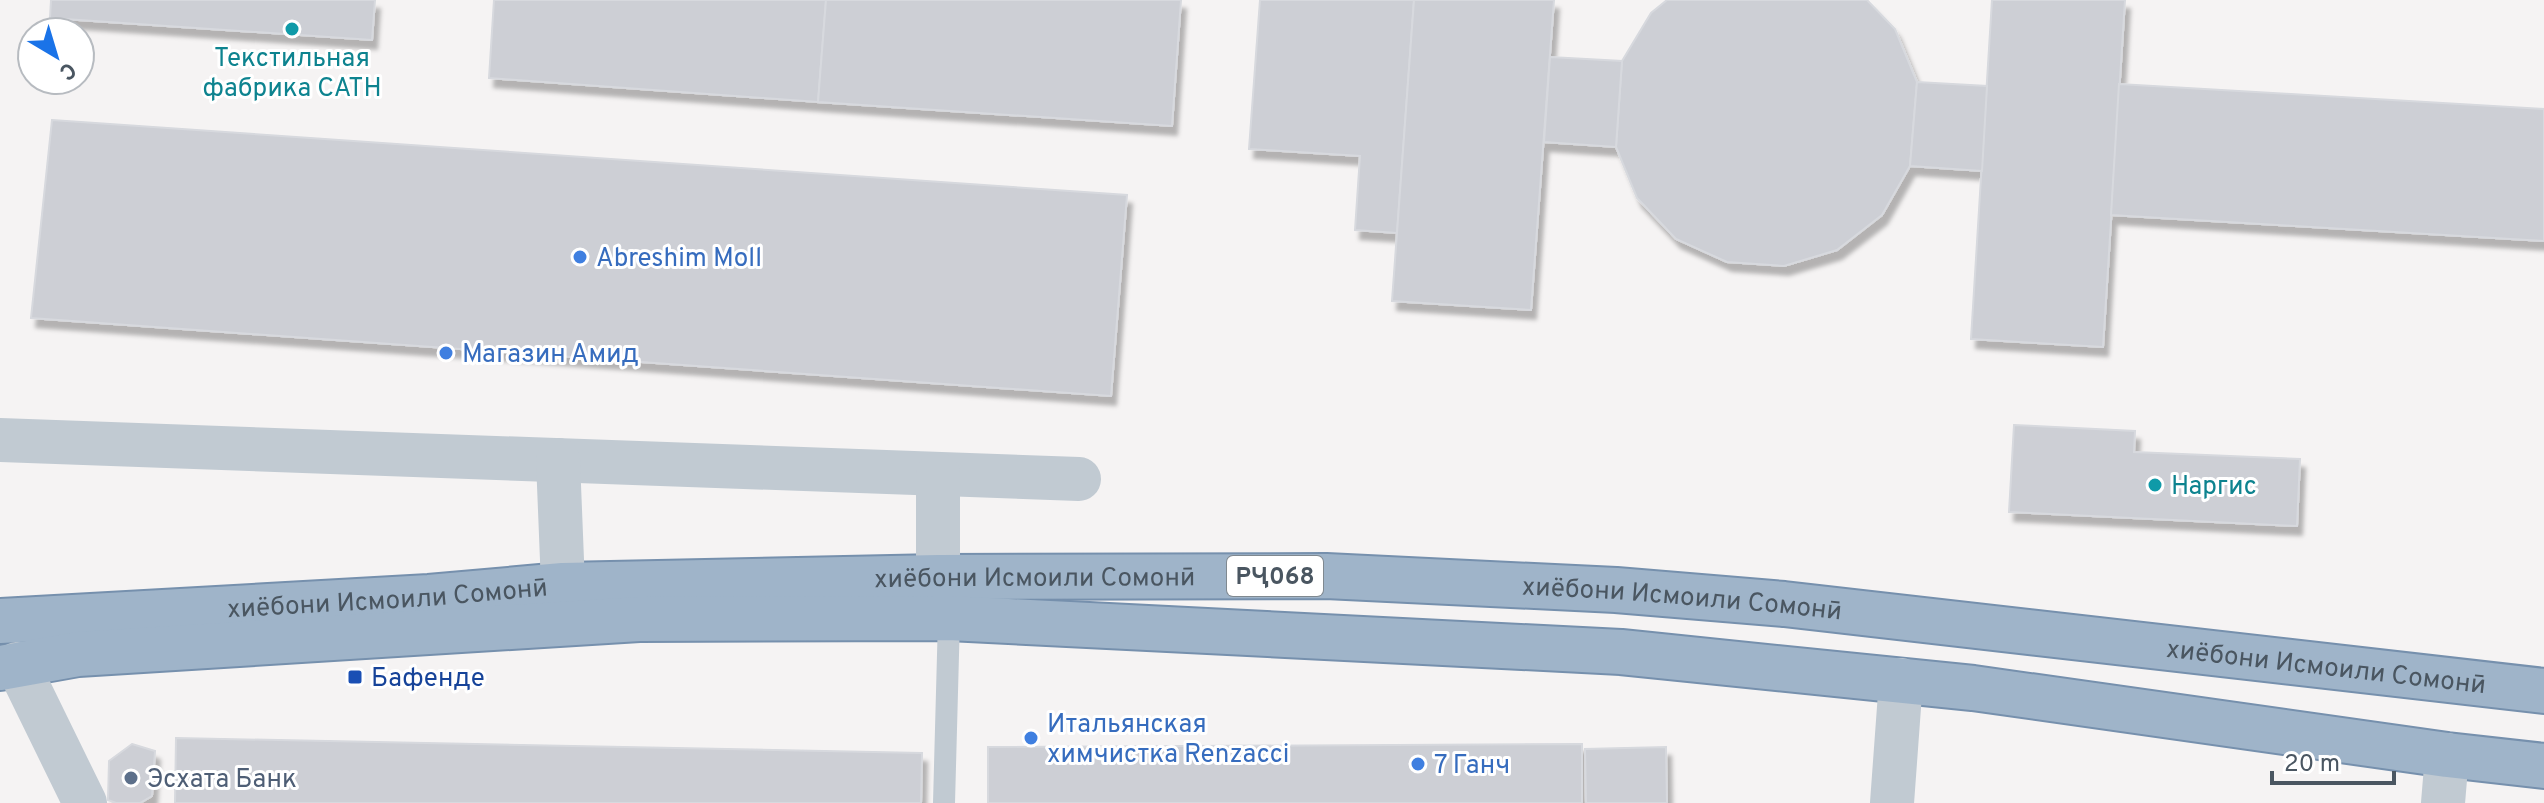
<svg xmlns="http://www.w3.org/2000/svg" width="2544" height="803" viewBox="0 0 2544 803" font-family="Overpass,sans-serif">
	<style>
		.building { fill: #cdcfd5; stroke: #d7d9de; stroke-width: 2; filter: url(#shadow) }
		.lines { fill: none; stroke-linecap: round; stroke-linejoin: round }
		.trunk-casing { stroke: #7690ad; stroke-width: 48 }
		.service { stroke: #c1cad2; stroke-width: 22 }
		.minor { stroke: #c1cad2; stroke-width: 44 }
		.trunk { stroke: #9fb4c9; stroke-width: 44 }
		.culture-dot { fill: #0f9aa8; stroke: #fff; stroke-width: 3 }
		.shop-dot { fill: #3f7fe0; stroke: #fff; stroke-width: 3 }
		.transit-dot { fill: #1a4fb4; stroke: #fff; stroke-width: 3 }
		.service-dot { fill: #5c6f8a; stroke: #fff; stroke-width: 3 }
		.labels { text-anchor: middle; stroke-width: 6; stroke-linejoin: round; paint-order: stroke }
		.shield { fill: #fff; stroke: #808990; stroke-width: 2 }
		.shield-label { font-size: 24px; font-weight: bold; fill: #4a5661 }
		.culture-label { font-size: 26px; fill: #0d838f; stroke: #fff }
		.shop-label { font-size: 26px; fill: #366cbe; stroke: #fff; text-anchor: start }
		.street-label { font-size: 26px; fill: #4a5661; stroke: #fff }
		.transit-label { font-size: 26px; fill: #164399; stroke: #fff; text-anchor: start }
		.service-label { font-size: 26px; fill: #4e5e75; stroke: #fff; text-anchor: start }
	</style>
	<defs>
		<filter id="shadow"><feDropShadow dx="5" dy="9" stdDeviation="2" flood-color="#0004"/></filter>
	</defs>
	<rect width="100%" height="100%" fill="#f5f3f3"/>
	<!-- building -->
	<g class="building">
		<path d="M51,0H375L372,40L50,18Z"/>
		<path d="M494,0H826L818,102L489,78Z"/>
		<path d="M826,0H1181L1172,126L818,102Z"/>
		<path d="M1260,0H1414L1397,233L1355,230L1360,156L1249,149Z"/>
		<path d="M1414,0H1554L1531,310L1392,301Z"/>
		<path d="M1667,0H1867L1895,29L1917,82L1910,166L1882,215L1837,250L1784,266L1727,262L1676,239L1637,198L1616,147L1622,61L1651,13Z"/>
		<path d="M1992,0H2125L2103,347L1971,339Z"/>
		<path d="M1550,57L1622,61L1616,147L1544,142Z"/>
		<path d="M1917,82L1987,86L1982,171L1910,166Z"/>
		<path d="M2119,84L2544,109V241L2111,215Z"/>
		<path d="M52,120L1127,195L1111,396L31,318Z"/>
		<path d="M2014,425L2135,431L2134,452L2300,459L2297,526L2009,512Z"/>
		<path d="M176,738L922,753L921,803H175Z"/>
		<path d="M132,744L155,751L152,796L140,803H116L108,800L109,761Z"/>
		<path d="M1582,744V803H988V747Z"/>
		<path d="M1666,747L1667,803H1586L1585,749Z"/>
	</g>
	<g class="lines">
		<!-- trunk casing -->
		<g class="trunk-casing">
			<g id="trunk">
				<path id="s1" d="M0,621L429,597L563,585L938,577L1326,576L1616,590L1784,604L2544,691"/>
				<path d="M0,668L78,654L639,619L949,618L1621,652L1973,688L2447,755L2544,766"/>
			</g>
		</g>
		<!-- service -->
		<path class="service" d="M944,803L949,618"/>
		<!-- minor -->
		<g class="minor">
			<path d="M0,440L1079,479"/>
			<path d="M558,460L563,585"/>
			<path d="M938,577V474"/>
			<path d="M17,664L85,803"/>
			<path d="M1892,803L1901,680"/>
			<path d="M2443,803L2447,755"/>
		</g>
		<!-- trunk -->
		<use href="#trunk" class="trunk"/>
	</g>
	<!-- markers -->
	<g class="culture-dot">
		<circle cx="292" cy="29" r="8"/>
		<circle cx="2155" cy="485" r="8"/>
	</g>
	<g class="shop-dot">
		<circle cx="580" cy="257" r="8"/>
		<circle cx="446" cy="353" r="8"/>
		<circle cx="1031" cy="738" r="8"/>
		<circle cx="1418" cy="764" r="8"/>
	</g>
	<rect class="transit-dot" x="347" y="669" width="16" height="16" rx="4"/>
	<circle class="service-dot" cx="131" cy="778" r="8"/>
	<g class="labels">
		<!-- shield labels -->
		<rect class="shield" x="1227" y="556" width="96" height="40" rx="6"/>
		<g class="shield-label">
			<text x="1275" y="584">РҶ068</text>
		</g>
		<!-- culture labels -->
		<g class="culture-label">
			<text x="292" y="66">Текстильная<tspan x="292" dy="30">фабрика САТН</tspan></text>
			<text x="2171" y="494" text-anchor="start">Наргис</text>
		</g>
		<!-- shop labels -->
		<g class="shop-label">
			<text x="596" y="266">Abreshim Moll</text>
			<text x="462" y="362">Магазин Амид</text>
			<text x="1047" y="732">Итальянская<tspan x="1047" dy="30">химчистка Renzacci</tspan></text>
			<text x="1434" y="773">7 Ганч</text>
		</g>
		<!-- street labels -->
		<g class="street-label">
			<text dy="9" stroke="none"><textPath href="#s1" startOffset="1036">хиёбони Исмоили Сомонӣ</textPath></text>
			<text dy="9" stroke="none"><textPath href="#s1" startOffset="388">хиёбони Исмоили Сомонӣ</textPath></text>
			<text dy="9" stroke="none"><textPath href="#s1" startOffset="1684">хиёбони Исмоили Сомонӣ</textPath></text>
			<text dy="9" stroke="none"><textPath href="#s1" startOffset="2332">хиёбони Исмоили Сомонӣ</textPath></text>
		</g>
		<!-- transit labels -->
		<g class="transit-label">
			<text x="371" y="686">Бафенде</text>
		</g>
		<!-- service labels -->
		<g class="service-label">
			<text x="147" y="787">Эсxата Банк</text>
		</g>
	</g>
	<!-- north arrow -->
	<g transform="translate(56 56) rotate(142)"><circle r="38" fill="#ffffff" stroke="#b7bbc0" stroke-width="2"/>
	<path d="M0-6L14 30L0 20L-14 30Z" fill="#1a73e8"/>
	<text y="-12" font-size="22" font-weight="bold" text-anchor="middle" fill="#4a5661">С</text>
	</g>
	<!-- scale -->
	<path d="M2272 771v12h122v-12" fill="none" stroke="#4a5661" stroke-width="4"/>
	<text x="2284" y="771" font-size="24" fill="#4a5661" stroke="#ffffff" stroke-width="6" paint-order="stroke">20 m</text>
</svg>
